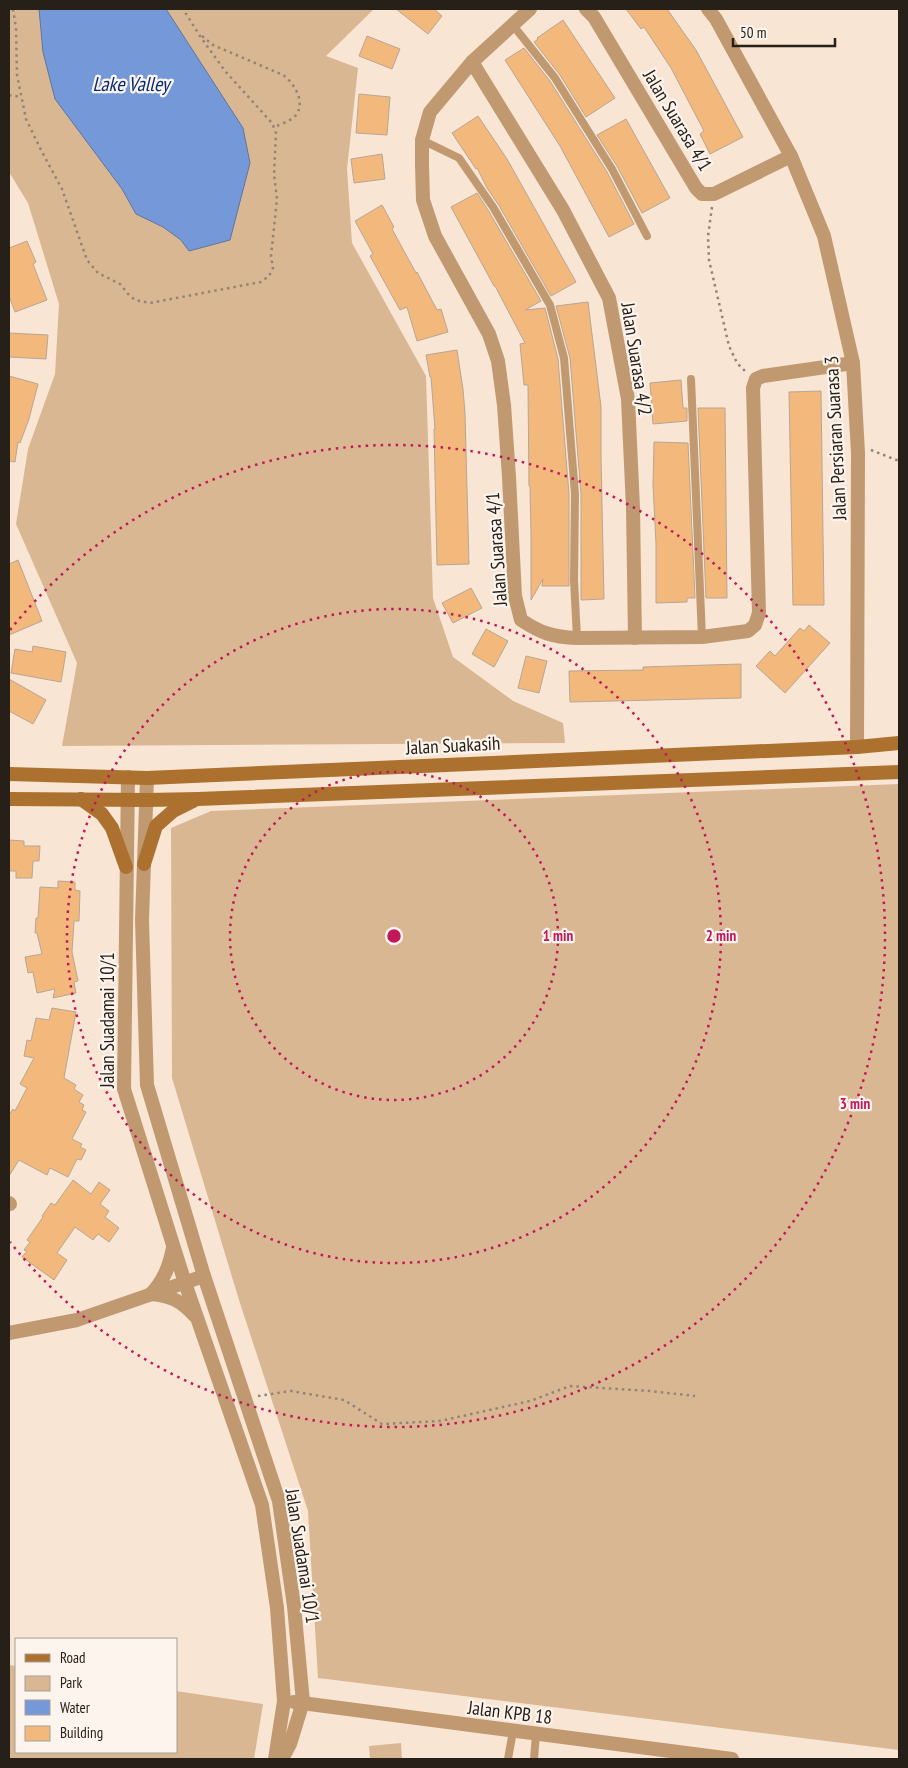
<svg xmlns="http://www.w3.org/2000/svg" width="908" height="1768" viewBox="0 0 908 1768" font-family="'PT Sans Narrow',sans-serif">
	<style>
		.green { fill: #dab793 }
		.water { fill: #7599d8; stroke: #5e759f }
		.building { fill: #f2b87c; stroke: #b8a695 }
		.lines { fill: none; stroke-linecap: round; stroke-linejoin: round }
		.path { stroke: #918478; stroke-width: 2.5; stroke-dasharray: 2.5 4; stroke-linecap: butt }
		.service { stroke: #c19971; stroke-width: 8 }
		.minor { stroke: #c19971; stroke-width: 14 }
		.tertiary { stroke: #c19971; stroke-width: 14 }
		.secondary { stroke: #ac712e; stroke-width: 14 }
		.ring { fill: none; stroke: #c2185b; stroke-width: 2.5; stroke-dasharray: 2.5 5 }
		.labels { text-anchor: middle; stroke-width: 4.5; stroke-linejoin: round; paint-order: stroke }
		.street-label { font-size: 19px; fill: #272019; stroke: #fcf4ed }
		.water-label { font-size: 20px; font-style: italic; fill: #052d75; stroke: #fcf4ed }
		.centre { fill: #c2185b; stroke: #fcf4ed; stroke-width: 2.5 }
		.ring-label { font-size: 15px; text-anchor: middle; font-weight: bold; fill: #c2185b; stroke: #fcf4ed; stroke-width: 4.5; stroke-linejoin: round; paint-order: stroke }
	</style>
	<rect width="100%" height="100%" fill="#f8e5d3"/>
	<!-- green -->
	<g class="green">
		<path d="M9,9H374L326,56L358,68L347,169L352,243L426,376L433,598L453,657L513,701L563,723L565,743L62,746L77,663L16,524L28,449L55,374L59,304L28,203L9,172Z"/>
		<path d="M899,784V1750L318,1678L308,1511L239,1300L172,1078L171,828L211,811Z"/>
		<path d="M9,1665L16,1666V1752H176V1691L263,1704L254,1759H9Z"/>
		<path d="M401,1743L402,1759H370L369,1746Z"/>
	</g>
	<!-- water -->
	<path class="water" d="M39,9H166L243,128L250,163L230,240L189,251L181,240L163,227L136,214L122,189L55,99L43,52Z"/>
	<!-- building -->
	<g class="building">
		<path d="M396,9H434L442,16L428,34Z"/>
		<path d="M626,9H667L696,50L743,137L710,154L700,134L704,131L671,68L644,27L641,29Z"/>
		<path d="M563,20L615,98L586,117L560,75L534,42L538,39L537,38Z"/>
		<path d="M367,36L400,49L392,69L359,56Z"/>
		<path d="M524,48L550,81L607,172L634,224L609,237L560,146L505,60Z"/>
		<path d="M359,94L390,97L387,135L356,133Z"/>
		<path d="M478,116L507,159L576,282L551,296L498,204L487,188L477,168L476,169L452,133Z"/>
		<path d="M626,119L670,198L642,213L617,166L597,135Z"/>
		<path d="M382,154L385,179L354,183L351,159Z"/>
		<path d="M477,193L488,210L541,301L525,310L545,308L558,359L569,494V586H542L543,579L531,600V536L530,486H529L528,385H524L520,344L525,343L495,286H494L451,207Z"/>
		<path d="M382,205L394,227L392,229L416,273L417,272L437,310L441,309L448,332L417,341L407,307L400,310L370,256L373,254L355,221Z"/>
		<path d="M27,241L36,262L33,264L47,300L15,312L9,296V248Z"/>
		<path d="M588,302L601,407V457L604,599L581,600V494L570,358L556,306Z"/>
		<path d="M9,333L48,335L46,359L9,357Z"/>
		<path d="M457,350L463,389L465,413L469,564L437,565L434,429H435L431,377H430L426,355Z"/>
		<path d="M9,376L38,384L29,419L20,443L18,442L15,462L9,461Z"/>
		<path d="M681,380L683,408H687V421L653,424L650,383Z"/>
		<path d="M821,391L824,605H793L789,392Z"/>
		<path d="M698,408H725L727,598H706Z"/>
		<path d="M654,442L688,443L695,598H687V602L656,603V544L653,484Z"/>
		<path d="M18,560L42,621L9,635V564Z"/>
		<path d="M471,588L482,608L453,623L442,603Z"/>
		<path d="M809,625L830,643L785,693L756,666L770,651L775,656L800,628L804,631Z"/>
		<path d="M486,629L508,641L494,667L472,654Z"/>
		<path d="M33,646L66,652L61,682L11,673L15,649L32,652Z"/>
		<path d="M526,656L547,661L539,693L518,688Z"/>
		<path d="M741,664V698L570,702L569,671L643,670V667Z"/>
		<path d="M9,679L46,700L33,724L9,711Z"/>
		<path d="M9,840L24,841V846H40L39,861H33L32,878H16V871H9Z"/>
		<path d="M58,881L75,882V890L80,891L79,921H74L72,952L78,981L74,982L76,993L53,998L55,989L37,993L33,972L28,973L25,957L42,954L37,933H35L36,918H38L40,887L58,888Z"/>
		<path d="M52,1008L76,1012L64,1078L76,1085L74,1089L83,1095L79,1102L84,1105L82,1110L86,1112L72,1139L82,1144L80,1147L86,1150L81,1160L77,1159L68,1177L50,1168L47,1175L19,1160L9,1176V1115L13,1109L15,1111L27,1088L20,1084L34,1058L24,1056L27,1040L31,1041L36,1018L49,1020Z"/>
		<path d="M73,1180L91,1194L99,1182L110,1190L100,1204L109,1211L105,1217L119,1228L109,1242L98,1234L93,1240L75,1227L57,1253L67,1260L54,1280L22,1257L27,1251L24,1250L30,1242L27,1240L43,1217L42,1216L51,1203L55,1205Z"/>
	</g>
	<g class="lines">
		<!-- path -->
		<g class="path">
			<path d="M13,9L16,28L17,75L26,119L42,152L62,189L87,260L98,273L120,284L128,294L135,300L150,303L261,282L269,276L273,268L271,256L277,199L274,175L276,133L272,123L225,71L200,36L183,9"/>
			<path d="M202,36L213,45L283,75C294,83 306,102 296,115C291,121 281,124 274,127"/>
			<path d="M9,95L21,97"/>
			<path d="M712,207L708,236L709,260L729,346L737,363L746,372"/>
			<path d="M871,450L899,461"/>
			<path d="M258,1396L291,1391L344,1400L382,1424L440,1421L530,1401L570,1386L650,1391L695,1396"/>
		</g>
		<!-- service -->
		<g class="service">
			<path d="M512,24L555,78L612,169L647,236"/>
			<path d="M422,140L459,158L493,207L550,305L564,358L575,494L574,580L577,638"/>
			<path d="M691,379L702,637"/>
			<path d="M508,1759L513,1731"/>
			<path d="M534,1759L536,1734"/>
		</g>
		<!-- minor -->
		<g class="minor">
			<path d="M530,9L472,62L430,112L422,140V165L423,200L435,236L489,334L498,361L504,405L509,477L515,596L521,620C541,633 552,637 577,638L702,637L748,631L755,625L759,613L753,388L756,379L763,376L853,363"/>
			<path d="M586,9L594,17L696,188L702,194H714L791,156"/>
			<path d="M708,9L716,19L791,156L824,236L853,363L858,453L857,747"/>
			<path d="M472,62L563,210L609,298L628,399L633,508L635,638"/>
			<path d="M9,1203L10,1204"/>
			<path d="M9,1333L77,1320L204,1276"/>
		</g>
		<!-- tertiary -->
		<g class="tertiary">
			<path d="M128,777L124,1089L185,1283L262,1505L277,1608L284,1701L275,1759"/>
			<path d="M147,778L142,920L147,1085L204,1276L279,1501L294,1606L303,1702L290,1744L282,1759"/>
			<path d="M151,1294C164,1280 169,1267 173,1248"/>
			<path d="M151,1294C172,1296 181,1301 195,1316"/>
			<path d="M294,1702L732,1759"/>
		</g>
		<!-- secondary -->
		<g class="secondary">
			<path d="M9,774L147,778L857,747L899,743"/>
			<path d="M9,799L147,800L198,799L899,772"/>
			<path d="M81,799L102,814L112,828L126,867"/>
			<path d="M144,864L156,826L173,811L193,801"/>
		</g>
	</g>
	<!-- distance rings -->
	<g class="ring">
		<circle cx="394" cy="936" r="164"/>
		<circle cx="394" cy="936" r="327"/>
		<path d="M10 630A491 491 0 1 1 10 1242"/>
	</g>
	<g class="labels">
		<!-- street labels -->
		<g class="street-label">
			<text transform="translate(678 120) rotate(59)" y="7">Jalan Suarasa 4/1</text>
			<text transform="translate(637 359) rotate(81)" y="7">Jalan Suarasa 4/2</text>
			<text transform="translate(835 438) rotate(-93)" y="7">Jalan Persiaran Suarasa 3</text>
			<text transform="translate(496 549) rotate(-94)" y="7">Jalan Suarasa 4/1</text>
			<text transform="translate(453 745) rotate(-3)" y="7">Jalan Suakasih</text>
			<text transform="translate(107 1020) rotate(-90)" y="7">Jalan Suadamai 10/1</text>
			<text transform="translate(303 1556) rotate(81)" y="7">Jalan Suadamai 10/1</text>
			<text transform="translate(510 1712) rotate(7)" y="7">Jalan KPB 18</text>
		</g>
		<!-- water labels -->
		<g class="water-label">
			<text x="131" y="91">Lake Valley</text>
		</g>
	</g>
	<circle cx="394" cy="936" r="8" class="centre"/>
	<g class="ring-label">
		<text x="558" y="941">1 min</text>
		<text x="721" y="941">2 min</text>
		<text x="855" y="1109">3 min</text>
	</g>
	<!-- border -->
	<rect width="908" height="1768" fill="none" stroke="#272019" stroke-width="20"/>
	<!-- legend -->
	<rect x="15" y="1638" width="162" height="115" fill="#fcf4ed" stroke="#a79f98"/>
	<rect x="25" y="1654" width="25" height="8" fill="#ac712e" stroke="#a79f98"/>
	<text x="60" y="1663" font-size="15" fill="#272019">Road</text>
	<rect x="25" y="1676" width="25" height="15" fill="#dab793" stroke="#a79f98"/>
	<text x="60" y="1688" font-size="15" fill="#272019">Park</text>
	<rect x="25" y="1700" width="25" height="15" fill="#7599d8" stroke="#a79f98"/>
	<text x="60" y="1713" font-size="15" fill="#272019">Water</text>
	<rect x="25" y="1726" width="25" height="15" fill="#f2b87c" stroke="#a79f98"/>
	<text x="60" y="1738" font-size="15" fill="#272019">Building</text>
	<!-- scale -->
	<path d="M733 38v8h102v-8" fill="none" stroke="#272019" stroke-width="2.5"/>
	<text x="740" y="38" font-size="15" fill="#272019" stroke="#fcf4ed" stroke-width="4" paint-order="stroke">50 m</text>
</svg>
